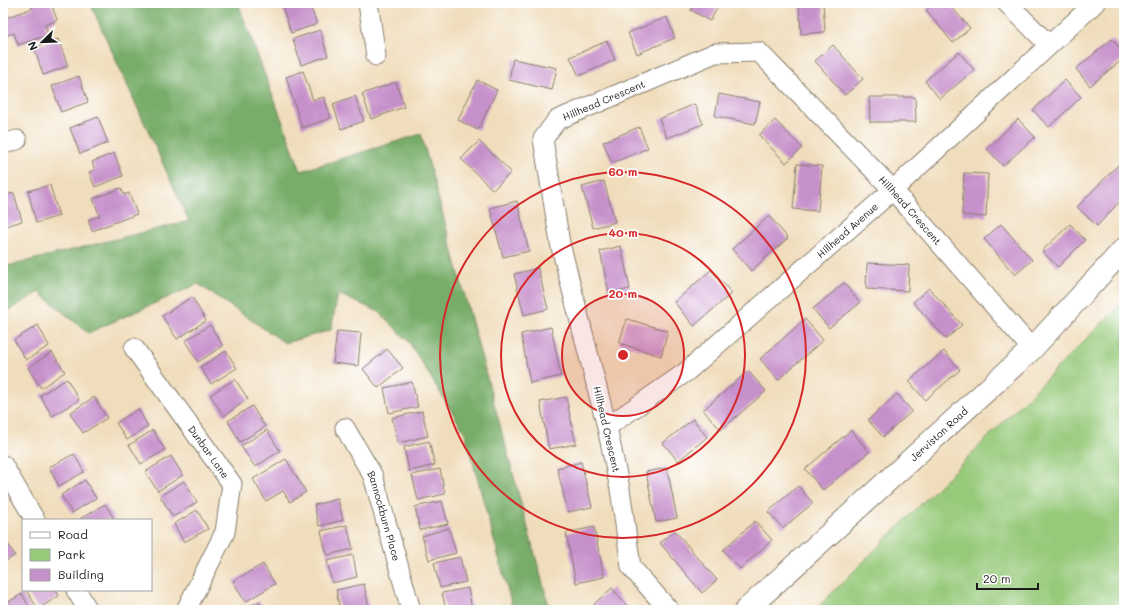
<svg xmlns="http://www.w3.org/2000/svg" width="1127" height="613" viewBox="0 0 1127 613" font-family="Mali,sans-serif">
	<style>
		.green { fill: #96c979; stroke: #59724a }
		.forest { fill: #78ad69; stroke: #4a6442 }
		.building { fill: #c690cb }
		.lines { fill: none; stroke-linecap: round; stroke-linejoin: round }
		.minor-casing { stroke: #867c6c; stroke-width: 21 }
		.secondary-casing { stroke: #867c6c; stroke-width: 24 }
		.minor { stroke: #fff; stroke-width: 19 }
		.secondary { stroke: #fff; stroke-width: 22 }
		.ring { fill: none; stroke: #d62828; stroke-width: 2 }
		.labels { text-anchor: middle; stroke-width: 3.5; stroke-linejoin: round; paint-order: stroke }
		.street-label { font-size: 10px; fill: #1c1c1c; stroke: #fff }
		.centre { fill: #d62828; stroke: #fff; stroke-width: 2 }
		.ring-label { font-size: 12px; text-anchor: middle; font-weight: bold; fill: #d62828; stroke: #fff; stroke-width: 3.5; stroke-linejoin: round; paint-order: stroke }
	</style>
	<rect width="100%" height="100%" fill="#fff"/>
	<filter id="ink" filterUnits="userSpaceOnUse"><feTurbulence type="fractalNoise" baseFrequency=".025" numOctaves="2"/><feDisplacementMap in="SourceGraphic" scale="8" xChannelSelector="R" yChannelSelector="G"/><feConvolveMatrix kernelMatrix="1 2 1 2 8 2 1 2 1" color-interpolation-filters="sRGB"/></filter>
	<filter id="wash" filterUnits="userSpaceOnUse"><feTurbulence type="fractalNoise" baseFrequency=".012" numOctaves="4" result="noise"/><feDisplacementMap in="SourceGraphic" scale="16" xChannelSelector="R" yChannelSelector="G"/><feGaussianBlur stdDeviation="0.9" result="paint"/><feColorMatrix in="noise" values="0 0 0 0 0 0 0 0 0 0 0 0 0 0 0 0 0 1.4 0 .05"/><feComposite in="paint" operator="in"/></filter>
	<g filter="url(#wash)">
		<rect width="100%" height="100%" fill="#f0ddbc"/>
		<!-- green -->
		<path class="green" d="M1124,301V610H815Z"/>
		<!-- forest -->
		<path class="forest" d="M90,3H238L301,171L421,134L550,610H513L465,433L409,342L379,312L338,294L331,330L285,343L198,284L88,333L39,292L3,314V267L189,221Z"/>
		<g id="blocks">
			<!-- building -->
			<g class="building">
				<path d="M35,3H51L57,20L45,25L48,35L18,45L14,33L3,37V19L33,8L32,4Z"/>
				<path d="M299,3H309L317,24L291,33L283,9Z"/>
				<path d="M695,3H720L710,21L691,10Z"/>
				<path d="M799,3H823L825,32L801,34Z"/>
				<path d="M934,3H948L970,28L953,43L926,10Z"/>
				<path d="M667,17L675,38L637,54L628,33Z"/>
				<path d="M320,30L328,56L301,65L293,39Z"/>
				<path d="M58,39L68,66L43,75L34,47Z"/>
				<path d="M1112,39L1124,53V58L1090,86L1076,69Z"/>
				<path d="M607,41L615,60L579,76L570,57Z"/>
				<path d="M833,45L863,79L845,95L815,61Z"/>
				<path d="M959,52L974,70L940,99L925,81Z"/>
				<path d="M513,59L557,68L552,90L509,80Z"/>
				<path d="M303,71L313,100L324,97L331,118L302,128L286,77Z"/>
				<path d="M79,76L88,102L61,112L52,86Z"/>
				<path d="M477,80L497,90L478,130L458,120Z"/>
				<path d="M1065,80L1081,97L1049,127L1033,110Z"/>
				<path d="M396,82L404,107L371,119L362,94Z"/>
				<path d="M719,94L760,102L755,124L715,116Z"/>
				<path d="M355,96L364,121L341,129L333,104Z"/>
				<path d="M869,97H915L916,122H870Z"/>
				<path d="M695,104L703,124L667,138L659,119Z"/>
				<path d="M98,117L108,143L80,154L70,128Z"/>
				<path d="M1018,119L1035,137L1003,166L987,149Z"/>
				<path d="M775,120L802,148L786,163L759,135Z"/>
				<path d="M639,127L648,148L612,163L603,142Z"/>
				<path d="M479,141L511,172L493,190L461,159Z"/>
				<path d="M114,153L123,176L95,187L89,172L95,170L92,162Z"/>
				<path d="M797,164L822,166L818,211L793,209Z"/>
				<path d="M1119,164L1124,168V197L1097,226L1077,207Z"/>
				<path d="M964,173L988,174L986,217L962,215Z"/>
				<path d="M604,181L615,222L593,228L582,187Z"/>
				<path d="M50,185L59,216L36,223L28,191Z"/>
				<path d="M121,188L124,195L129,193L137,214L92,231L88,220L100,216L93,199Z"/>
				<path d="M14,193L22,221L3,227V196Z"/>
				<path d="M517,201L529,251L503,257L490,208Z"/>
				<path d="M769,216L788,238L751,271L732,249Z"/>
				<path d="M1001,224L1032,260L1015,275L984,239Z"/>
				<path d="M1070,224L1085,240L1058,267L1042,251Z"/>
				<path d="M621,246L630,289L609,293L600,251Z"/>
				<path d="M867,263L909,265L908,291L866,289Z"/>
				<path d="M538,268L548,309L524,315L514,274Z"/>
				<path d="M711,270L732,293L694,326L674,302Z"/>
				<path d="M844,283L860,303L829,328L813,309Z"/>
				<path d="M929,288L962,325L946,339L913,302Z"/>
				<path d="M192,297L206,321L177,339L162,316Z"/>
				<path d="M627,319L668,331L661,356L619,343Z"/>
				<path d="M805,319L823,340L778,380L760,359Z"/>
				<path d="M38,325L49,346L26,360L14,340Z"/>
				<path d="M210,325L223,346L198,362L185,341Z"/>
				<path d="M551,327L561,376L530,383L521,334Z"/>
				<path d="M337,331L361,333L358,366L333,363Z"/>
				<path d="M387,349L403,368L378,388L363,369Z"/>
				<path d="M226,351L237,368L211,384L200,367Z"/>
				<path d="M944,351L960,370L925,400L909,381Z"/>
				<path d="M52,352L65,372L41,388L28,368Z"/>
				<path d="M748,371L766,391L721,430L703,410Z"/>
				<path d="M67,379L79,400L52,416L40,395Z"/>
				<path d="M235,379L248,399L224,416L210,395Z"/>
				<path d="M412,382L418,407L389,413L384,388Z"/>
				<path d="M897,394L912,411L883,437L868,420Z"/>
				<path d="M94,397L107,418L83,433L70,413Z"/>
				<path d="M566,397L576,444L549,449L540,402Z"/>
				<path d="M252,406L265,427L240,442L228,421Z"/>
				<path d="M138,409L148,426L127,440L116,423Z"/>
				<path d="M422,411L428,436L398,443L392,418Z"/>
				<path d="M693,419L707,437L678,461L663,443Z"/>
				<path d="M153,430L165,450L141,464L129,445Z"/>
				<path d="M267,430L280,451L255,467L241,446Z"/>
				<path d="M851,430L869,452L823,490L805,469Z"/>
				<path d="M429,441L435,465L409,471L404,447Z"/>
				<path d="M74,454L84,472L59,486L49,467Z"/>
				<path d="M171,456L183,475L158,491L145,472Z"/>
				<path d="M286,459L306,492L290,502L283,491L266,501L253,479Z"/>
				<path d="M581,462L592,507L568,512L557,468Z"/>
				<path d="M667,468L677,518L656,522L646,472Z"/>
				<path d="M440,469L445,494L418,500L412,475Z"/>
				<path d="M85,480L96,498L72,513L61,495Z"/>
				<path d="M184,481L197,502L173,517L160,496Z"/>
				<path d="M798,486L813,503L783,528L768,512Z"/>
				<path d="M338,499L343,520L319,526L314,505Z"/>
				<path d="M442,501L448,524L420,530L415,507Z"/>
				<path d="M105,504L115,520H81L80,519Z"/>
				<path d="M197,510L208,529L184,542L174,524Z"/>
				<path d="M755,521L772,540L740,569L723,550Z"/>
				<path d="M347,525L353,549L327,555L321,531Z"/>
				<path d="M594,527L604,577L576,583L566,533Z"/>
				<path d="M449,528L456,553L429,560L422,536Z"/>
				<path d="M675,531L717,580L702,593L660,543Z"/>
				<path d="M3,537L15,555L3,563Z"/>
				<path d="M353,555L357,577L332,583L327,561Z"/>
				<path d="M460,557L466,582L440,588L434,563Z"/>
				<path d="M263,564L275,584L245,602L233,581Z"/>
				<path d="M364,584L369,608L340,610L336,590Z"/>
				<path d="M468,588L472,610H446L442,593Z"/>
				<path d="M612,588L630,610H598L594,604Z"/>
				<path d="M26,590H56L59,596L38,609Z"/>
				<path d="M22,594L31,610H3V605Z"/>
				<path d="M259,601L265,610H244Z"/>
			</g>
		</g>
	</g>
	<g filter="url(#ink)">
		<use href="#blocks" fill-opacity="0" stroke="#867c6c" stroke-width="1"/>
		<g class="lines">
			<!-- minor casing -->
			<g class="minor-casing">
				<g id="minor">
					<path d="M368,3L376,56"/>
					<path d="M1007,3L1048,44"/>
					<path d="M3,144L17,140"/>
					<path id="s1" d="M134,348L232,484L225,532L186,610"/>
					<path id="s2" d="M607,427L686,372L893,190L1095,3"/>
					<path id="s3" d="M345,428L373,476L411,610"/>
					<path d="M3,465L35,520"/>
					<path d="M76,590L88,610"/>
					<path id="s4" d="M669,610L631,567L620,489L607,427L560,243L543,139L557,120L715,53L759,52L893,190L1032,349"/>
				</g>
			</g>
			<!-- secondary casing -->
			<g class="secondary-casing">
				<g id="secondary">
					<path id="s5" d="M746,610L1032,349L1124,249"/>
				</g>
			</g>
			<!-- minor -->
			<use href="#minor" class="minor"/>
			<!-- secondary -->
			<use href="#secondary" class="secondary"/>
		</g>
	</g>
	<!-- distance rings -->
	<circle cx="623" cy="355" r="61" fill="#d62828" fill-opacity=".12"/>
	<g class="ring">
		<circle cx="623" cy="355" r="61"/>
		<circle cx="623" cy="355" r="122"/>
		<circle cx="623" cy="355" r="183"/>
	</g>
	<g class="labels">
		<!-- street labels -->
		<g class="street-label">
			<text dy="4" stroke="none"><textPath href="#s4" startOffset="569">Hillhead Crescent</textPath></text>
			<text dy="4" stroke="none"><textPath href="#s4" startOffset="953">Hillhead Crescent</textPath></text>
			<text dy="4" stroke="none"><textPath href="#s2" startOffset="311">Hillhead Avenue</textPath></text>
			<text transform="translate(607 429) rotate(77)" y="4">Hillhead Crescent</text>
			<text dy="4" stroke="none"><textPath href="#s5" startOffset="261">Jerviston Road</textPath></text>
			<text dy="4" stroke="none"><textPath href="#s1" startOffset="128">Dunbar Lane</textPath></text>
			<text dy="4" stroke="none"><textPath href="#s3" startOffset="97">Bannockburn Place</textPath></text>
		</g>
	</g>
	<circle cx="623" cy="355" r="6" class="centre"/>
	<g class="ring-label">
		<text x="623" y="176">60 m</text>
		<text x="623" y="237">40 m</text>
		<text x="623" y="298">20 m</text>
	</g>
	<!-- margin -->
	<rect width="1127" height="613" fill="none" stroke="#fff" stroke-width="16"/>
	<!-- legend -->
	<rect x="22" y="519" width="130" height="72" fill="#ffffff" stroke="#a4a4a4"/>
	<rect x="30" y="532" width="20" height="6" fill="#ffffff" stroke="#a4a4a4"/>
	<text x="58" y="539" font-size="12" fill="#1c1c1c">Road</text>
	<rect x="30" y="549" width="20" height="12" fill="#96c979" stroke="#a4a4a4"/>
	<text x="58" y="559" font-size="12" fill="#1c1c1c">Park</text>
	<rect x="30" y="569" width="20" height="12" fill="#c690cb" stroke="#a4a4a4"/>
	<text x="58" y="579" font-size="12" fill="#1c1c1c">Building</text>
	<!-- north arrow -->
	<g transform="translate(42 42) rotate(247)" stroke="#ffffff" stroke-width="3" paint-order="stroke">
	<path d="M0-3L7 15L0 10L-7 15Z" fill="#1c1c1c"/>
	<text y="-6" font-size="11" font-weight="bold" text-anchor="middle" fill="#1c1c1c">N</text>
	</g>
	<!-- scale -->
	<path d="M977 583v6h61v-6" fill="none" stroke="#1c1c1c" stroke-width="2"/>
	<text x="983" y="583" font-size="12" fill="#1c1c1c" stroke="#ffffff" stroke-width="3" paint-order="stroke">20 m</text>
</svg>
